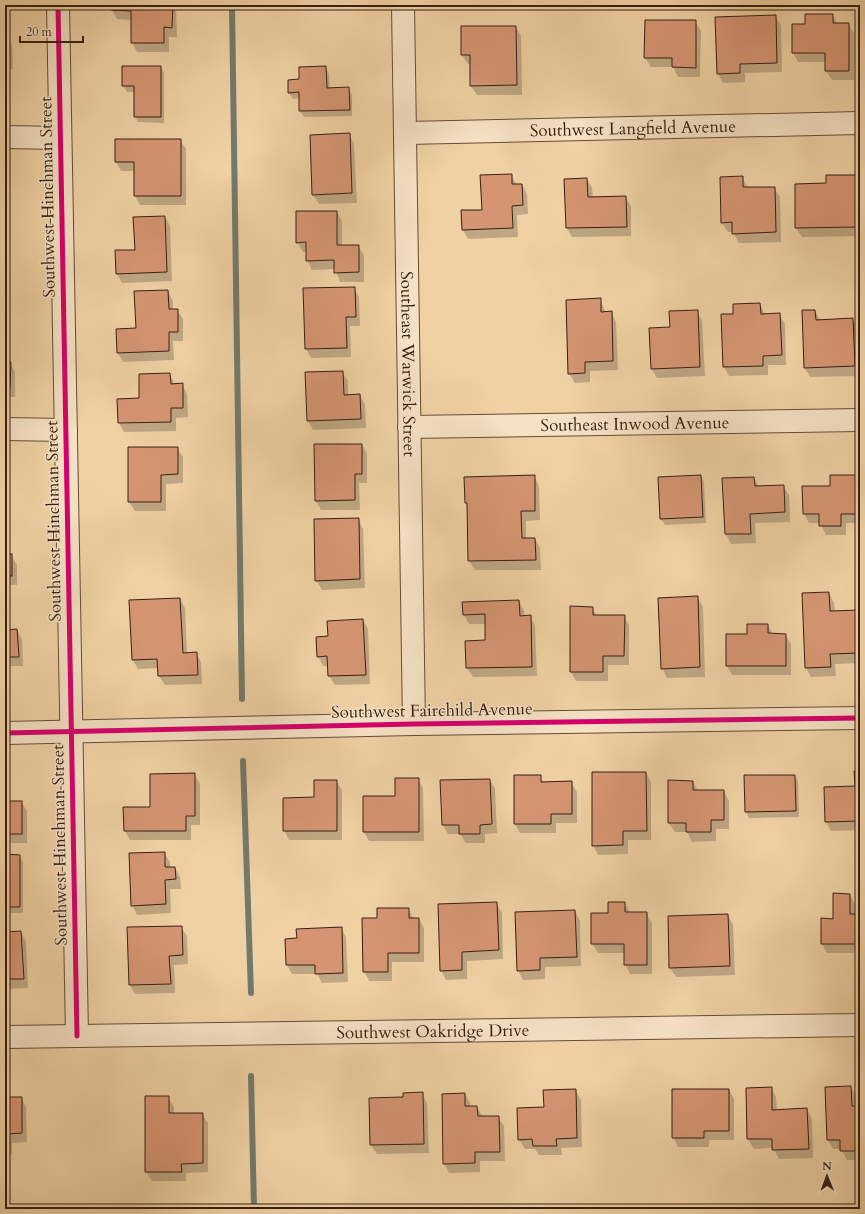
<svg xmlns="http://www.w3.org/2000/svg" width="865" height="1214" viewBox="0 0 865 1214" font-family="Cardo,serif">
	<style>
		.shadow { fill: #0003 }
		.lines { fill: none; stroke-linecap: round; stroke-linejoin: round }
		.stream { stroke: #737a6c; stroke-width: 6 }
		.building { fill: #d59573; stroke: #381f10 }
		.minor-casing { stroke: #664c35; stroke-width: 24 }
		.minor { stroke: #f5e1c4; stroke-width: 22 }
		.cycleway-casing { stroke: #f5e1c4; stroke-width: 8 }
		.cycleway { stroke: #d6006c; stroke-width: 5 }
		.labels { text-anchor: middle; stroke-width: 3; stroke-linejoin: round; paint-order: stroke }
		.street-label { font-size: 17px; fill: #381f10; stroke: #f5e1c4 }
	</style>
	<rect width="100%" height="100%" fill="#efd1a4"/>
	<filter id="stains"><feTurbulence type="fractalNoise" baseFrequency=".005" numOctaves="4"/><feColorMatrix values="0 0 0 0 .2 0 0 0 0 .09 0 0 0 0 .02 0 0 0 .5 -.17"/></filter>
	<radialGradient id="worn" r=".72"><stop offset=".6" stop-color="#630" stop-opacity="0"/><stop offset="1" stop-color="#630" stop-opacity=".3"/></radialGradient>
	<!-- shadow -->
	<g class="shadow">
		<path d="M112,5H176L177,37H169V52H137L132,42V20L117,19L112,10Z"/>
		<path d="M832,15L838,24H848L854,33V80H832L826,71V62H798L793,53L806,25Z"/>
		<path d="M775,16L781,25L782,72L745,73V82L723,83L718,74Z"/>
		<path d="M695,21L701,31L700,77H678L673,67H651L645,58Z"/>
		<path d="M462,27H516L521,36L522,95H477L471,86V64H468L462,55Z"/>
		<path d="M5,35H7L12,45L13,69H5Z"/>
		<path d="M161,67L164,73V123L138,122L135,116V92H127L123,85Z"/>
		<path d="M326,68L329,74L330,89L348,88L352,94V116L304,117L300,111V98L293,99L289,93L300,80Z"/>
		<path d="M349,134L354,144L357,203L319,204L313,195Z"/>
		<path d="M180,140L186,149V205H140L135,196V171H121L116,162Z"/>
		<path d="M511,175L517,185H522L527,194L528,214L517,215L518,237L468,239L463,230L483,211Z"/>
		<path d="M855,176L860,184V236L802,237L796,228L827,184Z"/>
		<path d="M742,177L748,188H774L780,197L781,242L739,243L733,232H728L722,223Z"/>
		<path d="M587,179L592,188L593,198L625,197L631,206V236L572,237L567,228L565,180Z"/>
		<path d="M5,188L8,247H5Z"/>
		<path d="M337,212L342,222V246H358L364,255V282H340L335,269L312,270L307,260V252H303L297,242Z"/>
		<path d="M165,217L170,226L172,281L122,283L117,274Z"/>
		<path d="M5,261L10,267L9,316L5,315Z"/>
		<path d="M354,288L359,297L360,326H350L351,357L311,358L306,349Z"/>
		<path d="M168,292L173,301V310H177L183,319V341H173L174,360L123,362L118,353Z"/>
		<path d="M600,299L606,313L611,312L616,322L618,370L590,371V382L575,383L569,373Z"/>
		<path d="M760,304L765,315L779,314L785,324L786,365H768V375L729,376L724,367L722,315H734Z"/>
		<path d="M697,311L702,321L705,376L657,378L652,369L671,328Z"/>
		<path d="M803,311H815L820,320L852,319L858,328L860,376L810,377L805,368Z"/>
		<path d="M5,363H10L15,372V397H5Z"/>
		<path d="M342,372L348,381V396L360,395L365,405L366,428L313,430L308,421Z"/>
		<path d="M170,375L175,385L182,384L187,394L188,417L176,418V431L124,432L119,423L118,400L140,399Z"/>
		<path d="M362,445L367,454V483H359L360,510H321L316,501Z"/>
		<path d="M129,448H177L183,457V483L166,484V511H135L129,502Z"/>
		<path d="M534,476L539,486L540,520L526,521V539H535L540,548L541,570H475L469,561L468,507L466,503Z"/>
		<path d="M701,476L704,482L706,523L665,525L661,519Z"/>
		<path d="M860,477V523H846V535H826L820,523H809L804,514L831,487Z"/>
		<path d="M754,478L759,487L783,486L789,495L790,522L755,523L756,543L731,544L726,534L723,479Z"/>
		<path d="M358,519L363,529L365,588L322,590L316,580Z"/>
		<path d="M5,555H11L17,565V585H5Z"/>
		<path d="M829,593L834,603L835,612L860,611V663L835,664L836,676L811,677L806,668Z"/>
		<path d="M697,597L703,607L705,677L667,678L662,668Z"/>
		<path d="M180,599L185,608L187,653H196L201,662L202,684L165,685L159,676V668L138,669L133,660Z"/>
		<path d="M519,601L524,611V616H530L535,626L537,676L473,677L467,668L466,642L486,641V624H469L464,615Z"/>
		<path d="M592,608L597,616H624L629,625V665H608V681H576L571,672Z"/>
		<path d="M363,620L368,629L370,684L335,685L329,676V666H323L318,656L329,637Z"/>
		<path d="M768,625L773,635H785L791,644V675H732L727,666L748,635Z"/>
		<path d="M17,630L22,640L23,666H8L9,699H5V631Z"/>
		<path d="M860,772V830L831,831L826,822L825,788L856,787Z"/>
		<path d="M646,773L651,782V840H628V854L598,855L593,845Z"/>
		<path d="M194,774L200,784V825H191V840H130L125,831Z"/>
		<path d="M540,776L544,783L571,782L577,792V823H556V833H520L515,824Z"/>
		<path d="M795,776L798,782L799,817L749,818L746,812Z"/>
		<path d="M418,779L423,788L424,841H369L364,832L396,797Z"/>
		<path d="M490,780L495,789L497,833L485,834V843H466L460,834H448L443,825Z"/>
		<path d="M336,781L342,790V840H289L284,830L315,798Z"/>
		<path d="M669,781L693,782L698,791H724L729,801V829H716V841L692,842L687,832H675L669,823Z"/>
		<path d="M5,802H21L27,811V843H5Z"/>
		<path d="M164,853L170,862V868H175L180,877L181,889H170L171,913L137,915L132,905Z"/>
		<path d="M5,855L19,856L23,862V913H5Z"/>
		<path d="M850,895L855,904V915H860V965L859,953H827L822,944L834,920Z"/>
		<path d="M496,903L502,913L503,959L467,961V979L446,980L441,970Z"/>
		<path d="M625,903L630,913H646L652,923V974H630L625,964V953H598L592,943L609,914Z"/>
		<path d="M408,909L414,919H419L424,928V962H392V981H369L364,971L378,919Z"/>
		<path d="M575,911L580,921L581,966L545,967V979L523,980L518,970Z"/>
		<path d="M728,915L733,925L735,975L676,977L670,968Z"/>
		<path d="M181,927L187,936L188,964L174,965L175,993L135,994L130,985Z"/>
		<path d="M341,928L346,937L348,982L322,983L317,974H292L287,965L286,940L298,939Z"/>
		<path d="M21,932L26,942L28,988L5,989V933Z"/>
		<path d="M851,1087L856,1096L857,1107H860V1160H847L841,1149H833L828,1140Z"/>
		<path d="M747,1088H771L776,1097L777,1111L807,1109L812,1119L813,1158L779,1159L773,1148L754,1149L748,1139Z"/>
		<path d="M575,1090L581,1100L582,1147L561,1148L562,1155H539L535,1149H525L519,1139L545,1108Z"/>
		<path d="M729,1090L734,1099V1140H709V1147H678L673,1137Z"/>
		<path d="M422,1094L427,1103L429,1153L377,1154L371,1145L370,1099L404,1098Z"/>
		<path d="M465,1094L470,1103V1107H477L483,1117H498L504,1126L505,1161H480V1172L449,1173L444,1163Z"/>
		<path d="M168,1097L174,1107V1114H202L208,1123V1172L186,1173V1181H152L146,1172Z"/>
		<path d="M5,1098H21L26,1107L27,1142L12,1143V1155H5Z"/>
	</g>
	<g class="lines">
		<!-- stream -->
		<g class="stream">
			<path d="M232,5L242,699"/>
			<path d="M243,761L251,993"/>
			<path d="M251,1076L254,1209"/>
		</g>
	</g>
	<!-- building -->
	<g class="building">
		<path d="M111,5H173L172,28L164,27V43H131V11L111,10Z"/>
		<path d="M805,14H833V23H849V71H825V53H792V24H805Z"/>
		<path d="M776,15L777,63L740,64V73L717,74L715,17Z"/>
		<path d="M645,20H696V68L672,67V58H644Z"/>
		<path d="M461,26H516L517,85L470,86V55H461Z"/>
		<path d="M5,34H7L8,60H5Z"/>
		<path d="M122,66H161V117H134V86H122Z"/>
		<path d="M326,66L327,88L349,87L350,110L299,111V92L288,93V80L299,79V67Z"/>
		<path d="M350,133L352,193L312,195L310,135Z"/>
		<path d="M115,139H181V196H134V162H115Z"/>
		<path d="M512,174V184H522L523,205L512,206L513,228L462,230L461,210H482L480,175Z"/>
		<path d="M826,175H856V227L795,228V184L826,183Z"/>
		<path d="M743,176V187H775L776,232L732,234V222L721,223L720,177Z"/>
		<path d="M587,178L588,197L626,196L627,227L566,228L564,179Z"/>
		<path d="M296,211H337V245H359V272L334,273V260L306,261V242L296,243Z"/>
		<path d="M165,216L167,272L116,274L115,250H135L133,217Z"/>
		<path d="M5,260H7L6,310H5Z"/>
		<path d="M355,287L356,317H346L347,348L305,349L303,288Z"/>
		<path d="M168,290L169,309H178V332H169V351L117,353L116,329L136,328L134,291Z"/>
		<path d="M601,298V312L612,311L613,361L585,362V373L568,374L566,300Z"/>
		<path d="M760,303L761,314L780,313L782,355L763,356V366L723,367L721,314H733V304Z"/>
		<path d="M698,310L700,367L651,369L649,328L670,327L669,311Z"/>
		<path d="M802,310H815L816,320L853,318L855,366L804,368Z"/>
		<path d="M5,362H11L10,388H5Z"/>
		<path d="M343,371L344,395L360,394L361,419L307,421L305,372Z"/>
		<path d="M170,373L171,384L183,383V408H171V422L118,423L117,399L139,398V374Z"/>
		<path d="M314,444H362V474H355V500L315,501Z"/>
		<path d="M128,447H178V474L161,475V502H128Z"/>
		<path d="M535,475V511H521L522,538H535L536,560L468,561L467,503H465L464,477Z"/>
		<path d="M701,475L703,517L660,519L658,477Z"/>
		<path d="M830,475H860V514H841V526H819V514H803L802,486H830Z"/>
		<path d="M754,477L755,486L784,485L785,512L750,514L751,534H725L722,478Z"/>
		<path d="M359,518L360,579L315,581L314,519Z"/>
		<rect x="5" y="554" width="7" height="22"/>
		<path d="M829,592L830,611L860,610V653L830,654L831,667L805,668L802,593Z"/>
		<path d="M698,596L700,667L661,669L658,598Z"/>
		<path d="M180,598L183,653L197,652L198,675L158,676L157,659L132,660L129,600Z"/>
		<path d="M519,600L520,616L531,615L532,667L466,668L465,641L485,640V614L463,615L462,602Z"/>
		<path d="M570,606L593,607V615H625L624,656H603V672H570Z"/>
		<path d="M363,619L366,675L328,676L327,656L317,657L316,637L328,636L327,621Z"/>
		<path d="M747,624H768V633L786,634V666H726V634H747Z"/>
		<path d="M17,629L19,657H5V630Z"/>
		<path d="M854,771H860V821L825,822L824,787L855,786Z"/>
		<path d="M592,772H646L647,831H623V845L592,846Z"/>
		<path d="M195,773V816H186V831H124L123,807H150V774Z"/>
		<path d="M514,775H541V782L572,781V814H551V824H514Z"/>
		<path d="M744,775H795L796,811L745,812Z"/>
		<path d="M395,778H419V832H363V796H395Z"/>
		<path d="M490,779L492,824L480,825V834H459V825H442L440,780Z"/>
		<path d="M314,780H337V831H283V798L314,797Z"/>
		<path d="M668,780L693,781V790H724V820H711V832H686V823H668Z"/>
		<rect x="5" y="801" width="17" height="33"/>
		<path d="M165,852V867H175L176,879L165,880L166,904L131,906L129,853Z"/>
		<path d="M5,854L20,855V907H5Z"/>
		<path d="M833,893L850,894V914H860V964H858V944H821V918L833,919Z"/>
		<path d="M497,902L499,950L462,952V970L440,971L438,904Z"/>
		<path d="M608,902H625V912H647V965H624V944H591V913H608Z"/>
		<path d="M377,908H409V918H419V953H388V972H363L362,918H377Z"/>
		<path d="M575,910L577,957L540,958V970L517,971L515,912Z"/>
		<path d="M728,914L730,966L669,968L668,916Z"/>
		<path d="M182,926L183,955L169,956L171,984L129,985L127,927Z"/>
		<path d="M342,927L343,973L315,974V965H286L285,939L297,938L296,929Z"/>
		<path d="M21,931L24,979H5V932Z"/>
		<path d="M851,1086L852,1106H860V1151H840V1140H827L825,1087Z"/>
		<path d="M772,1087V1110L807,1108L809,1149L772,1150V1139H747L746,1088Z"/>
		<path d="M576,1089L577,1138L556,1139L557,1146H533L532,1139L518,1140L517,1108L544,1107L543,1090Z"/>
		<path d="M672,1089H729V1131H704V1138H672Z"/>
		<path d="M423,1092L424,1144L370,1145L369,1098L403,1097V1093Z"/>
		<path d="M465,1093V1106H477L478,1116H499L500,1152H475V1163L443,1164L442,1094Z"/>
		<path d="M145,1096H169V1113H203V1163L181,1164L182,1172H145Z"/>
		<path d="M5,1097H22V1133L7,1134V1146H5Z"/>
	</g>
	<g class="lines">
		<!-- minor casing -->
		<g class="minor-casing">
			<g id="minor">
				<path d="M58,5L77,1036"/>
				<path id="s1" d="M403,5L414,724"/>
				<path id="s2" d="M406,133L860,123"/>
				<path d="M5,137L60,138"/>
				<path id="s3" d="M409,427L860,420"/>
				<path d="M5,429L66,430"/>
				<path d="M5,733L414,724L860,718"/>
				<path id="s4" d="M5,1037L860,1025"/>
			</g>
		</g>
		<!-- minor -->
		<use href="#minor" class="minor"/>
		<!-- cycleway casing -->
		<g class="cycleway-casing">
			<g id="cycleway">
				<path d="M58,5L77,1036"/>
				<path d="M5,733L414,724L860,718"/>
			</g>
		</g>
		<!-- cycleway -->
		<use href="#cycleway" class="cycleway"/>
	</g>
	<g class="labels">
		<!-- street labels -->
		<g class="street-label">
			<text dy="6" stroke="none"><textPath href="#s2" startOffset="227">Southwest Langfield Avenue</textPath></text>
			<text transform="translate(47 197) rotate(-91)" y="6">Southwest Hinchman Street</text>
			<text dy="6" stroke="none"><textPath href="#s1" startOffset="359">Southeast Warwick Street</textPath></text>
			<text dy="6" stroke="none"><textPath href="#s3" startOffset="226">Southeast Inwood Avenue</textPath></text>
			<text transform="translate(53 521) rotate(-91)" y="6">Southwest Hinchman Street</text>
			<text transform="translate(432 710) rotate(-1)" y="6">Southwest Fairchild Avenue</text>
			<text transform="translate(59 845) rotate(-91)" y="6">Southwest Hinchman Street</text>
			<text dy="6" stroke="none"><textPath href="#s4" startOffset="428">Southwest Oakridge Drive</textPath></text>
		</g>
	</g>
	<!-- margin -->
	<rect width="865" height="1214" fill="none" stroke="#efd1a4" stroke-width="20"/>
	<rect x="6" y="6" width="853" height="1202" fill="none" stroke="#381f10" stroke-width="2"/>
	<rect x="10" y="10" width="845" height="1194" fill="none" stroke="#381f10"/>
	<!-- north arrow -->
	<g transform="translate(827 1176) rotate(359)" stroke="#f5e1c4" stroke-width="3" paint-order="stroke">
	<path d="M0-3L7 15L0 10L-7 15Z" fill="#381f10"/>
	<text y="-6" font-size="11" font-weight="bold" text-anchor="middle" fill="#381f10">N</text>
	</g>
	<!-- scale -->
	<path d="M20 36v6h63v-6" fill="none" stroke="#381f10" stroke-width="2"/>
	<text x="26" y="36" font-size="12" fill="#381f10" stroke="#f5e1c4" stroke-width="3" paint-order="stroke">20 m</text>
	<rect width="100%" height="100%" filter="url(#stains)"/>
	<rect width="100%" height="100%" fill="url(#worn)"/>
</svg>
